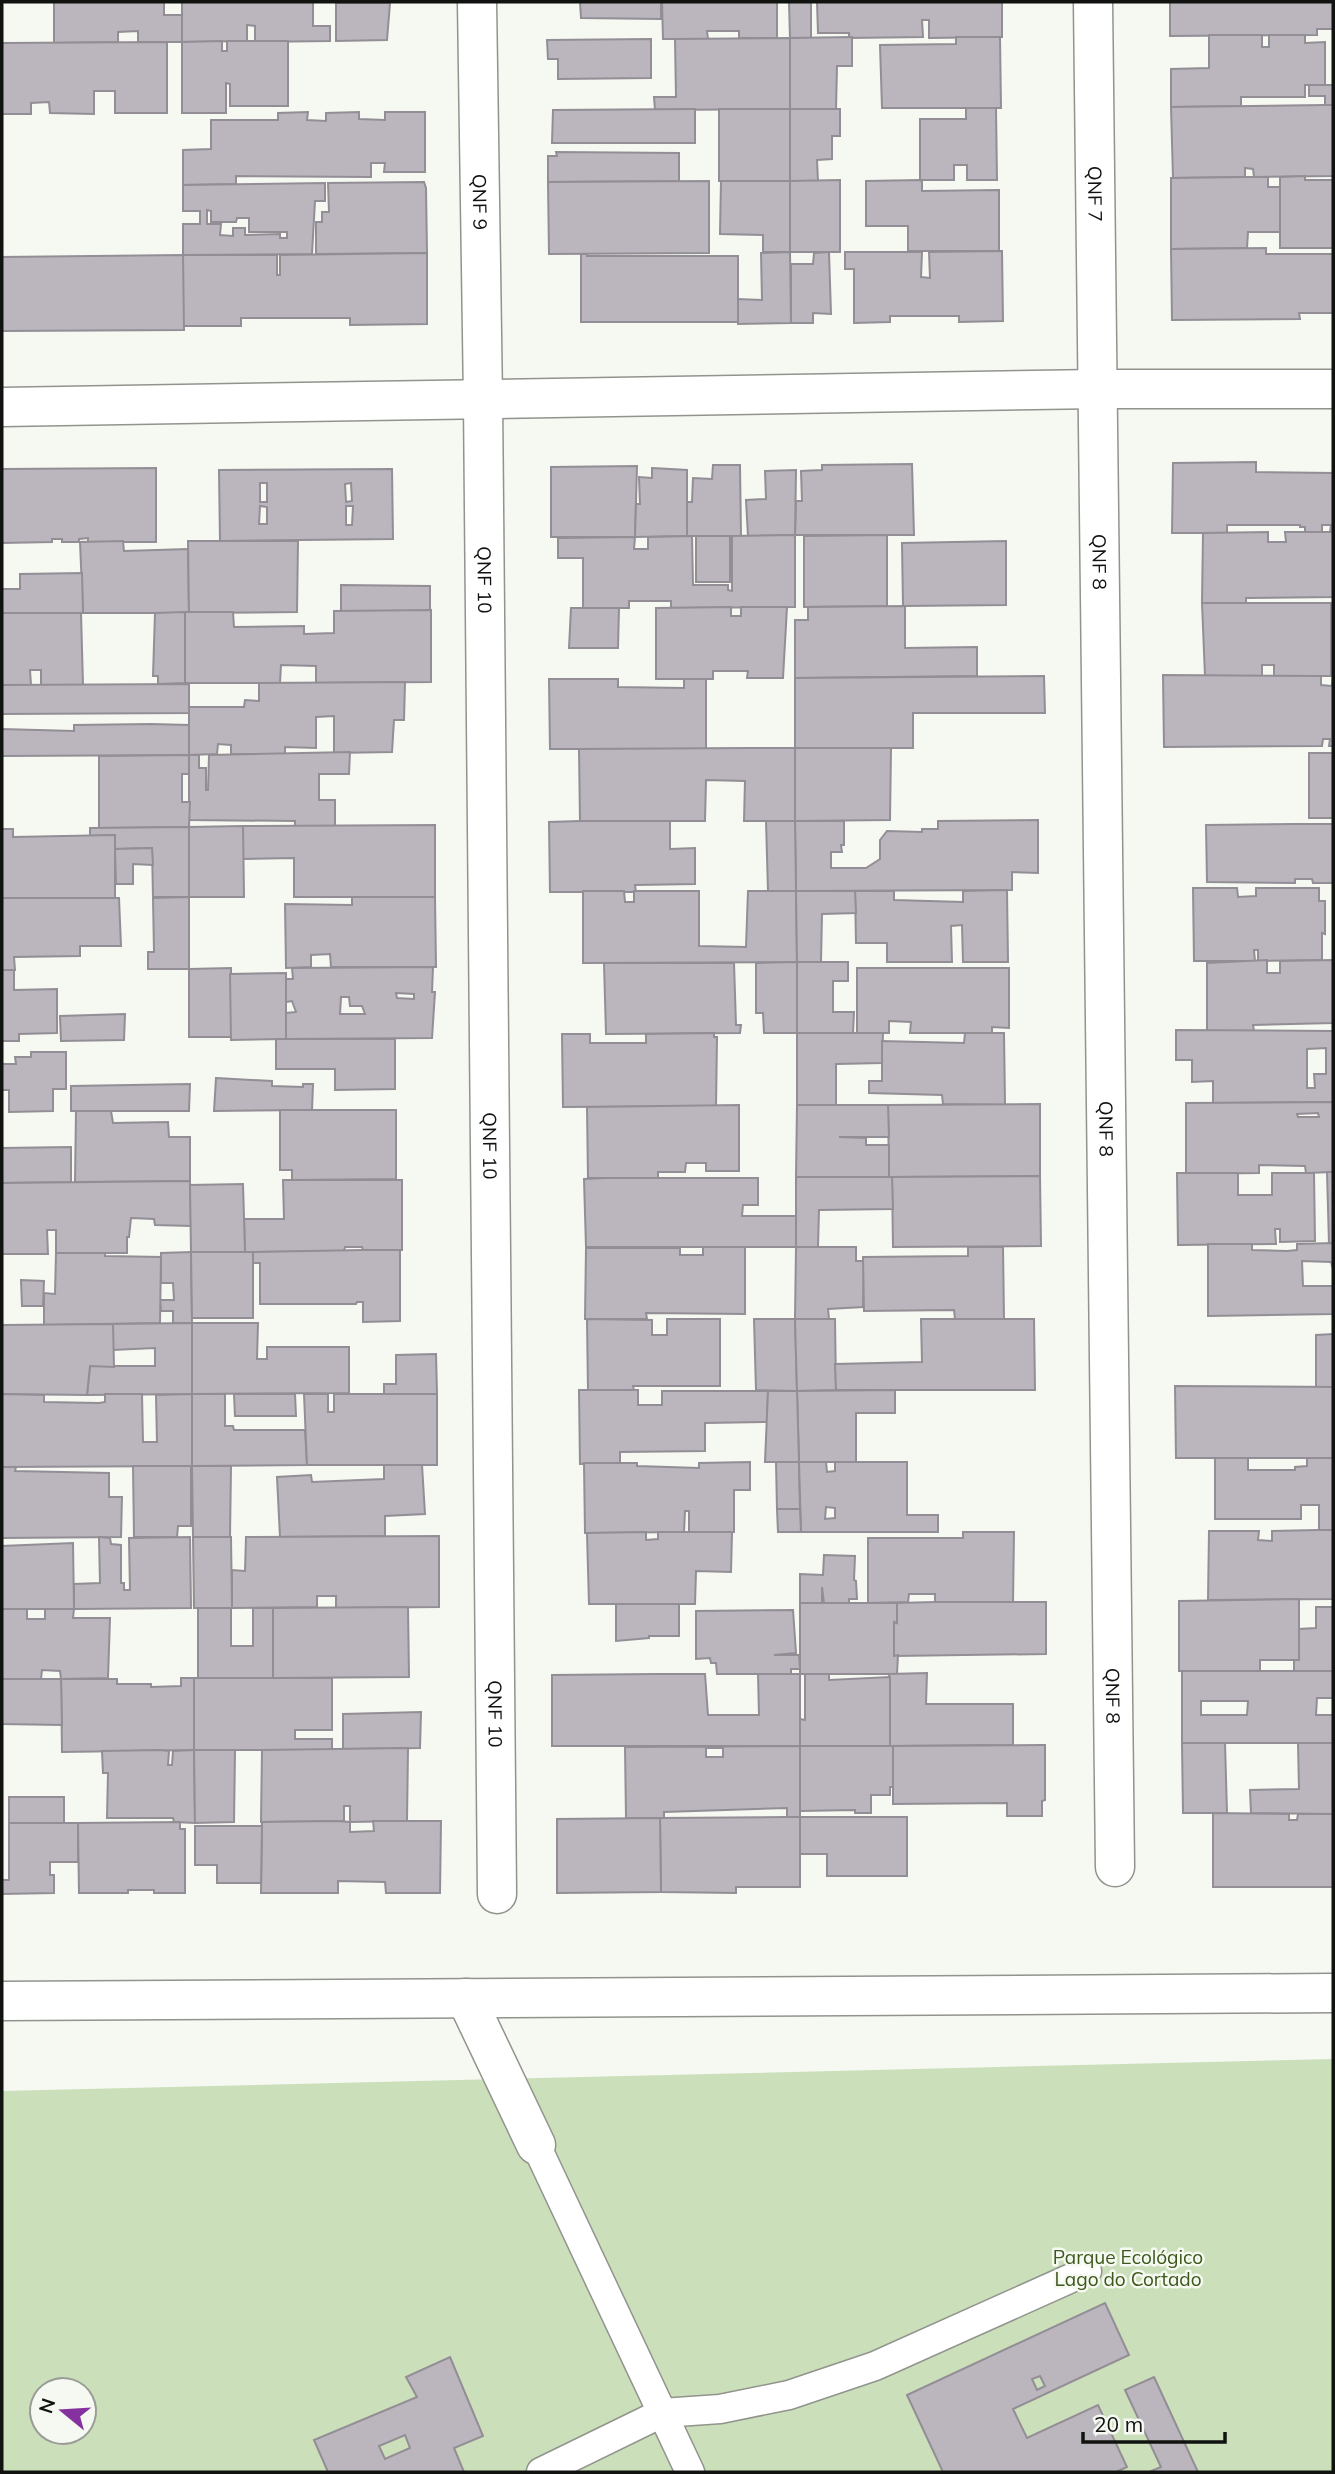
<svg xmlns="http://www.w3.org/2000/svg" width="1335" height="2474" viewBox="0 0 1335 2474" font-family="Mulish,sans-serif">
	<style>
		.green { fill: #cbdfba; fill-rule: evenodd }
		.building { fill: #bbb6bd; stroke: #938e95; stroke-width: 2; fill-rule: evenodd }
		.lines { fill: none; stroke-linecap: round; stroke-linejoin: round }
		.lane-casing { stroke: #91948d; stroke-width: 31 }
		.street-casing { stroke: #91948d; stroke-width: 41 }
		.secondary-casing { stroke: #91948d; stroke-width: 41 }
		.lane { stroke: #fff; stroke-width: 28 }
		.street { stroke: #fff; stroke-width: 38 }
		.secondary { stroke: #fff; stroke-width: 38 }
		.labels { text-anchor: middle; stroke-width: 5; stroke-linejoin: round; paint-order: stroke }
		.street-label { font-size: 19px; fill: #111310; stroke: #f5f9f1 }
		.park-label { font-size: 19px; fill: #3d581a; stroke: #f5f9f1 }
	</style>
	<rect width="100%" height="100%" fill="#f5f9f1"/>
	<!-- green -->
	<path class="green" d="M1333,2059V2472H2V2091ZM42,2390H84V2432H42Z"/>
	<!-- building -->
	<g class="building">
		<path d="M54,2H164V15H182V42H138V31L118,32V42L54,43Z"/>
		<path d="M182,2H313V26H330V41L255,42V26L247,25V41L182,42Z"/>
		<path d="M580,2H661V19L581,18Z"/>
		<path d="M662,2H777V38H739V31H707L708,39H663Z"/>
		<path d="M789,2H811V38H790Z"/>
		<path d="M817,2H1002V37L929,38V20H922L923,37L849,38V33H818Z"/>
		<path d="M1170,2H1333V29H1317V35L1170,36Z"/>
		<path d="M336,3H390L387,40L336,41Z"/>
		<path d="M1209,35H1262V47H1269V35H1305V43L1325,42V85H1305V97H1241V106L1171,107V69L1209,68Z"/>
		<path d="M852,37V66H837L836,109H790V38Z"/>
		<path d="M956,37H1000L1001,108H882L880,45L956,44Z"/>
		<path d="M790,38V109L655,110L654,97H676L675,39Z"/>
		<path d="M651,39V78L558,79V59H548L547,40Z"/>
		<path d="M222,41V51H227V41H288V106H230V84L226,83V113H182V42Z"/>
		<path d="M167,42V113H115V91H94V114L50,113L49,102L31,103V114H2V43Z"/>
		<path d="M1309,85H1333V105H1325V96H1309Z"/>
		<path d="M1325,105H1333V176L1254,177L1253,169L1245,168V177L1173,178L1171,107Z"/>
		<path d="M966,108H996L997,180H967V165H954V180H920V119H966Z"/>
		<path d="M693,109H695V143H552L553,110Z"/>
		<rect x="719" y="109" width="71" height="72"/>
		<path d="M790,109H840V136H832V159L817,160L818,181H790Z"/>
		<path d="M308,112L307,120L326,121V113L359,112V119L385,120V112H425V172H384L385,163H371V177L236,176V184L183,185V150L211,149V120H278V113Z"/>
		<path d="M556,152L679,153V181L548,182V156H557Z"/>
		<path d="M1305,176V180H1333V248H1280V177Z"/>
		<path d="M1245,177H1268V187H1280V232H1248L1247,248L1171,249V178Z"/>
		<path d="M840,180V252H790V181Z"/>
		<path d="M920,180L922,181V191L999,190V251H908V226H866V181Z"/>
		<path d="M709,181V253L549,254L548,182Z"/>
		<path d="M721,181H790V252H763V235L720,234Z"/>
		<path d="M424,182L426,188L427,253L316,254V222H322V212H329L328,183Z"/>
		<path d="M325,183V201H315L312,254L183,255V224H200V211H183V185ZM207,210L211,211V222H236L237,218H249V232H287V238H280V234L245,235V228H233V236L220,235L221,224H207Z"/>
		<path d="M1266,248V254H1333V313H1299L1300,319L1172,320L1171,249Z"/>
		<path d="M1002,251L1003,321L959,322V316H890V322L854,323V269H845V252H922L921,277L930,278L929,252Z"/>
		<path d="M790,252L791,323L738,324V299L762,300L761,253Z"/>
		<path d="M829,252L831,314L813,313V323H791V264H813L814,253Z"/>
		<path d="M427,253V324L350,325V318H241V326H183V255H277V275H280V255Z"/>
		<path d="M581,254H587V256H738V322H581Z"/>
		<path d="M183,255L184,330L2,331V257Z"/>
		<path d="M1256,462V472L1333,473V532H1330L1331,525H1322V532H1305V527H1300V525H1227V533H1172L1173,463Z"/>
		<path d="M912,464L914,535H795L796,501H802L801,471L822,470V465Z"/>
		<path d="M713,465H740L741,536H687V502H692L693,478L712,479Z"/>
		<path d="M637,466L635,537H551V467Z"/>
		<path d="M156,468V542H88V538L79,539V542H62V539H52V542L2,543V469Z"/>
		<path d="M652,468L687,470V536L635,537L636,504H640L639,477L652,478Z"/>
		<path d="M392,469L393,539L220,541L219,470ZM260,483H267V502H260ZM351,483L352,501L346,502L345,484ZM260,506L267,507V524H259ZM346,506H353L352,525H346Z"/>
		<path d="M796,470L795,535L748,536L746,500L766,499L765,471Z"/>
		<path d="M1268,532V542H1286L1285,532H1333V597L1246,598V603H1202L1203,533Z"/>
		<path d="M795,535V607L671,608V601H629V608H583V558H558V538L635,537L634,549H648V537L692,536L693,585H728V590L732,591V536Z"/>
		<path d="M887,535V606L804,607V536Z"/>
		<rect x="696" y="536" width="34" height="46"/>
		<path d="M123,541L124,551L188,549L189,613H83L80,542Z"/>
		<path d="M188,541H298L297,612L189,613Z"/>
		<path d="M1006,541V605L903,606L902,543Z"/>
		<path d="M82,573L83,613H2V589H20V574Z"/>
		<path d="M341,585L430,586V611H341Z"/>
		<path d="M1202,603H1331V676H1274V665H1262V676H1205Z"/>
		<path d="M905,606V648L977,647V676L795,678V620H808V607Z"/>
		<path d="M731,607V616H741V607H787L783,678H747L748,671H713V679H656V608Z"/>
		<path d="M571,608H619L618,648H569Z"/>
		<path d="M431,610V682L316,683V666L281,665L280,683H185V612H233L234,627L304,626V634L334,633V611Z"/>
		<path d="M185,612V683L158,684V676H153L155,613Z"/>
		<path d="M2,613H81L83,685H41V670H30L31,685H2Z"/>
		<path d="M1163,675L1321,676V685L1332,686L1333,675V746H1329L1330,739H1323L1322,746L1164,747Z"/>
		<path d="M1044,676L1045,713H913V748H795V678Z"/>
		<path d="M549,679H618V687L684,688V679H706V749H550Z"/>
		<path d="M405,682L404,720H394L392,752L334,753V716L316,717V748L285,747V754H231V745L218,744L217,754L189,755V707H244L245,700L259,701V683Z"/>
		<path d="M189,684V713L2,714V685Z"/>
		<path d="M151,724L189,725V755L2,756V729L74,731V725Z"/>
		<path d="M748,748H795V821H744L745,781L706,780L705,821H580L579,749Z"/>
		<path d="M795,748H891L890,820L795,821Z"/>
		<path d="M350,752L349,774H319V800H335V826H295V821L189,820V755H199V768H206V790H208L209,755Z"/>
		<rect x="1309" y="753" width="24" height="65"/>
		<path d="M189,755V774H182V802H190L189,827L99,828V756Z"/>
		<path d="M1038,820V873L1012,872V890L796,891L795,821H844V845H841L842,852H831V868H866L880,859V840L887,831L922,832V829H938V821Z"/>
		<path d="M580,821H670V849L695,848V884L635,885L636,892H550L549,822Z"/>
		<path d="M766,821H795L796,891H768Z"/>
		<path d="M1295,824H1333V883H1313L1312,879H1295V883L1207,882L1206,825Z"/>
		<path d="M435,825V897H294V858L243,859V826Z"/>
		<path d="M243,826L244,897H189V827Z"/>
		<path d="M189,827V897H153L152,848L115,849V835L90,836V828Z"/>
		<path d="M2,829H13V837L115,835V898H2Z"/>
		<path d="M152,848L153,865L133,864V884H116L115,849Z"/>
		<path d="M1193,888H1237L1238,897L1256,896V888H1319V901H1325V934L1322,933V960L1258,961V950H1254L1255,961H1194Z"/>
		<path d="M1007,890L1008,962H963L962,925L951,926L952,962H887V943H856L855,891H894V900L963,902V891Z"/>
		<path d="M583,891H624L625,902H634V891H699V946L746,947L748,891H796L797,962L583,963Z"/>
		<path d="M796,891H855L856,913L822,914L821,962H797Z"/>
		<path d="M189,897V969H148V952H154L153,898Z"/>
		<path d="M352,897H435L436,967H331L330,954L311,955V967L286,968L285,904L352,905Z"/>
		<path d="M2,898H119L121,946H80V956L14,957L15,970H2Z"/>
		<path d="M1267,960V973H1280V961L1333,960V1023L1253,1025L1254,1031H1207V963Z"/>
		<path d="M797,962H848V981H833V1012H854L853,1034L797,1033Z"/>
		<path d="M797,962V1033H764L763,1013H756V963Z"/>
		<path d="M604,963H734L736,1025H741L740,1033L606,1034Z"/>
		<path d="M433,967L432,992H435L432,1038L286,1039V1013L296,1012L292,1001L286,1002V979H293L292,968ZM396,993L414,994V999L397,998ZM341,997H349L350,1006H362L365,1014H340Z"/>
		<path d="M231,968V1037H189V969Z"/>
		<path d="M857,968H1009V1028L992,1027V1033H910L911,1022L889,1021V1033H857Z"/>
		<path d="M2,970H14V990L57,989V1033L19,1034V1041H2Z"/>
		<path d="M286,973V1039L231,1040L230,974Z"/>
		<path d="M125,1014L124,1040L61,1041L60,1016Z"/>
		<path d="M1176,1030L1333,1031V1102L1213,1103V1081L1192,1082V1060H1176ZM1326,1048V1074H1314L1315,1088H1307V1049Z"/>
		<path d="M714,1033V1037H717L716,1106L563,1107L562,1034H590V1043H646V1034Z"/>
		<path d="M797,1033H883L882,1063L836,1064V1105H797Z"/>
		<path d="M965,1033H1004L1005,1105L943,1104L942,1095L869,1093V1081H882V1041L964,1043Z"/>
		<path d="M276,1039H395V1089L335,1090V1069H276Z"/>
		<path d="M31,1052H66V1089H53V1111L9,1112V1090H2V1064H16L15,1057H31Z"/>
		<path d="M216,1078L272,1081V1086L303,1087V1084H313L312,1110L214,1111Z"/>
		<path d="M190,1084L189,1111H71V1086Z"/>
		<path d="M1333,1102V1172L1306,1173L1305,1166L1259,1165V1173L1186,1174V1103ZM1318,1113L1319,1117H1298L1297,1114Z"/>
		<path d="M1040,1104V1176L889,1177L888,1105Z"/>
		<path d="M739,1105V1171H706V1163H686L685,1172H658V1178H588L587,1107Z"/>
		<path d="M797,1105H888L889,1137H839L866,1138V1145H889V1177H796Z"/>
		<path d="M280,1110H396V1179L292,1180V1170H280Z"/>
		<path d="M76,1111H111L113,1123L168,1122L169,1137H190V1181L75,1182Z"/>
		<path d="M71,1147V1182L2,1183V1148Z"/>
		<path d="M1327,1172H1333V1243L1329,1244Z"/>
		<path d="M1177,1173H1238V1195H1272V1173H1314L1315,1241L1280,1242V1229H1275L1276,1244L1178,1245Z"/>
		<path d="M1040,1176L1041,1246L893,1247L892,1177Z"/>
		<path d="M796,1177H892L893,1209L819,1210L818,1247H796Z"/>
		<path d="M605,1178H758V1205H743L742,1216H796V1247H586L584,1179Z"/>
		<path d="M283,1180H402V1250H363L362,1247H345L344,1251L245,1252L244,1219H284Z"/>
		<path d="M190,1181L191,1226L155,1225L154,1219L131,1218L129,1237H127V1253H56V1230H47L48,1254H2V1183Z"/>
		<path d="M243,1184L245,1252H191L190,1185Z"/>
		<path d="M1333,1243V1269L1331,1262L1302,1261L1303,1286H1333V1314L1208,1316V1244H1252V1250L1287,1251L1297,1250V1244Z"/>
		<path d="M703,1247H745V1314L646,1313L647,1319H585L586,1248H680V1255H703Z"/>
		<path d="M796,1247H856V1261H864L863,1307L828,1309L829,1319H795Z"/>
		<path d="M968,1247H1003L1004,1319H955L954,1310L864,1311L863,1257L968,1256Z"/>
		<path d="M363,1250H400V1321L363,1322V1302H357L356,1304H260V1263H252L253,1252Z"/>
		<path d="M191,1252L192,1323H173V1311H161L160,1300H174L173,1283H161V1253Z"/>
		<path d="M191,1252H253V1318H192Z"/>
		<path d="M56,1253H105V1256L161,1257L160,1323L44,1325V1293L55,1294Z"/>
		<path d="M21,1280L44,1281L43,1306H22Z"/>
		<path d="M587,1319L652,1320V1335H667V1319H720V1386H633L634,1390L588,1391Z"/>
		<path d="M754,1319H795L797,1391L756,1390Z"/>
		<path d="M795,1319H835L836,1390L797,1391Z"/>
		<path d="M921,1319H1034L1035,1390H836L835,1364L922,1362Z"/>
		<path d="M192,1323H258L257,1359H267V1347H349V1393L192,1394Z"/>
		<path d="M192,1323V1394L87,1395L90,1366H155V1348L113,1350V1324Z"/>
		<path d="M113,1324L114,1367L90,1366L87,1395L2,1394V1325Z"/>
		<path d="M1333,1334V1387H1316V1335Z"/>
		<path d="M436,1354L437,1394H384V1384H396V1355Z"/>
		<path d="M1175,1386L1333,1387V1458H1176Z"/>
		<path d="M579,1390H638V1405H662V1391H768L767,1422L705,1423V1451L620,1452V1463L580,1464Z"/>
		<path d="M895,1390V1413H856V1462H799L797,1391Z"/>
		<path d="M768,1391H797L799,1462H765Z"/>
		<path d="M2,1394L44,1395V1402L99,1403L105,1402V1394H142L143,1442H157L156,1395L192,1394V1466L2,1467Z"/>
		<path d="M192,1394H225V1426H233L234,1430H305L307,1465L192,1466Z"/>
		<path d="M234,1394H295L296,1416H235Z"/>
		<path d="M304,1394H328V1412H334V1394H437V1465H307Z"/>
		<path d="M1215,1458H1248V1470H1295V1467L1307,1466V1458H1333V1530H1319V1505H1301V1519H1215Z"/>
		<path d="M750,1462V1490H734V1532H689V1511H685L684,1532L585,1533L584,1463H637V1466L699,1468V1463Z"/>
		<path d="M776,1462H799L800,1509H777Z"/>
		<path d="M799,1462H826L827,1472L835,1471V1462H907V1515H938V1532H801ZM826,1507L835,1508V1518L825,1519Z"/>
		<path d="M384,1465H422L425,1514L385,1516V1536L280,1537L277,1477L311,1475L312,1482L384,1479Z"/>
		<path d="M133,1466H191V1526H178L177,1537H134Z"/>
		<path d="M192,1466H231L230,1537H193Z"/>
		<path d="M2,1467H16L15,1471L109,1473V1497H122L121,1537L2,1538Z"/>
		<path d="M777,1509H800L801,1532H778Z"/>
		<path d="M1319,1530H1333V1599L1208,1600L1209,1531H1259L1258,1540L1272,1541V1531Z"/>
		<path d="M646,1532V1540L658,1539V1532H732L731,1572L696,1571L695,1604H589L587,1533Z"/>
		<path d="M963,1532H1014L1013,1602H935V1594H909L908,1602L868,1603V1538H963Z"/>
		<path d="M439,1536V1607L336,1608V1596H317V1607L232,1608V1570L245,1571L246,1537Z"/>
		<path d="M99,1537L110,1538L111,1544L121,1545V1583H124V1590H130L129,1538L190,1537L191,1608L74,1609V1584L100,1583Z"/>
		<path d="M193,1537H231L232,1608H194Z"/>
		<path d="M73,1543L74,1609H2V1546Z"/>
		<path d="M824,1555L855,1556L854,1580L856,1581L857,1599H849V1603H824L822,1587V1603H800V1574L823,1575Z"/>
		<path d="M1299,1599V1660H1260V1671H1179V1601Z"/>
		<path d="M935,1602H1046V1654L894,1656V1622L897,1623V1603Z"/>
		<path d="M800,1603H897V1623L894,1622V1656L898,1655L897,1674H800Z"/>
		<path d="M616,1604H679V1636H649V1638L616,1641Z"/>
		<path d="M408,1607L409,1677L273,1678V1608Z"/>
		<path d="M1316,1607H1333V1671H1294V1660H1299V1629L1316,1628Z"/>
		<path d="M198,1608H231V1646H253V1608H273V1678L198,1679Z"/>
		<path d="M2,1609H27V1619H45V1609H74L73,1618H110L108,1678L61,1679L60,1671L42,1670L41,1679H2Z"/>
		<path d="M793,1610L796,1653L774,1655H799L800,1669H791V1674H717L716,1663H711L710,1658L696,1659V1611Z"/>
		<path d="M1182,1671H1333V1698H1317L1316,1715H1333V1743H1182ZM1201,1701H1248L1247,1715H1201Z"/>
		<path d="M927,1673L926,1704H1013V1745L890,1746L889,1674Z"/>
		<path d="M656,1674H705L708,1715H759L758,1674H800V1746H552V1675Z"/>
		<path d="M805,1674H829V1680L890,1677V1746H800V1719L805,1720Z"/>
		<path d="M181,1678H194V1750L62,1752L61,1679H117V1684H151V1687L181,1686Z"/>
		<path d="M194,1678H332V1730H295V1739H332V1750H194Z"/>
		<path d="M2,1679H61L62,1725L2,1724Z"/>
		<path d="M421,1712L420,1748L343,1749V1714Z"/>
		<path d="M1182,1743H1225L1227,1813H1183Z"/>
		<path d="M1298,1743H1333V1814L1251,1813L1250,1790L1299,1789Z"/>
		<path d="M1042,1745H1045V1800L1042,1801V1816H1007V1803L893,1804V1746Z"/>
		<path d="M800,1746V1817H787V1808L664,1812V1818H626L625,1747ZM706,1748H723V1757H706Z"/>
		<path d="M800,1746H893V1787H890V1795H871V1813H855V1810L800,1811Z"/>
		<path d="M408,1748L407,1821L350,1822V1806H344V1821L261,1822L262,1750Z"/>
		<path d="M160,1750L169,1751L168,1765H172L173,1751L194,1750L195,1823L174,1822L173,1818H107L108,1773H103L102,1751Z"/>
		<path d="M194,1750H235L234,1822L195,1823Z"/>
		<rect x="9" y="1797" width="55" height="26"/>
		<path d="M1213,1813L1289,1814V1820H1297L1298,1814H1333V1887H1213Z"/>
		<path d="M787,1817H800V1887H736V1893L661,1892L660,1818Z"/>
		<path d="M800,1817H907V1876H827V1854H800Z"/>
		<path d="M660,1818L661,1892L557,1893V1819Z"/>
		<path d="M336,1821L350,1822V1832L374,1831L373,1821H441L440,1893H386L385,1882L338,1881V1893H261L262,1822Z"/>
		<path d="M180,1822V1829H185V1893H154V1890H128V1893H79L78,1823Z"/>
		<path d="M9,1823H78V1862H50V1875H54V1893L2,1894V1880H9Z"/>
		<path d="M195,1826H262L261,1883H217V1865H195Z"/>
		<path d="M1105,2303L1129,2355L1013,2409L1027,2438L1098,2405L1127,2467L1116,2472H943L907,2395ZM1040,2376L1045,2386L1037,2390L1032,2379Z"/>
		<path d="M450,2357L483,2436L454,2448L464,2472H328L314,2440L417,2397L406,2377ZM405,2435L410,2448L385,2459L379,2446Z"/>
		<path d="M1154,2377L1198,2472H1149L1161,2467L1125,2390Z"/>
	</g>
	<g class="lines">
		<!-- lane casing -->
		<g class="lane-casing">
			<g id="lane">
				<path d="M536,2145L690,2472"/>
				<path d="M541,2472L662,2413L720,2409L789,2395L875,2366L1087,2271"/>
			</g>
		</g>
		<!-- street casing -->
		<g class="street-casing">
			<g id="street">
				<path id="s1" d="M477,2L483,400L497,1894"/>
				<path id="s2" d="M1093,2L1115,1867"/>
				<path d="M2,407L1099,389H1333"/>
				<path d="M466,1998L536,2145"/>
			</g>
		</g>
		<!-- secondary casing -->
		<g class="secondary-casing">
			<path id="secondary" d="M2,2001L1333,1993"/>
		</g>
		<!-- lane -->
		<use href="#lane" class="lane"/>
		<!-- street -->
		<use href="#street" class="street"/>
		<!-- secondary -->
		<use href="#secondary" class="secondary"/>
	</g>
	<g class="labels">
		<!-- street labels -->
		<g class="street-label">
			<text dy="7" stroke="none"><textPath href="#s2" startOffset="192">QNF 7</textPath></text>
			<text dy="7" stroke="none"><textPath href="#s1" startOffset="200">QNF 9</textPath></text>
			<text dy="7" stroke="none"><textPath href="#s2" startOffset="560">QNF 8</textPath></text>
			<text dy="7" stroke="none"><textPath href="#s1" startOffset="578">QNF 10</textPath></text>
			<text dy="7" stroke="none"><textPath href="#s2" startOffset="1127">QNF 8</textPath></text>
			<text dy="7" stroke="none"><textPath href="#s1" startOffset="1144">QNF 10</textPath></text>
			<text dy="7" stroke="none"><textPath href="#s2" startOffset="1694">QNF 8</textPath></text>
			<text dy="7" stroke="none"><textPath href="#s1" startOffset="1712">QNF 10</textPath></text>
		</g>
		<!-- park labels -->
		<g class="park-label">
			<text x="1128" y="2264">Parque Ecológico<tspan x="1128" dy="22">Lago do Cortado</tspan></text>
		</g>
	</g>
	<!-- border -->
	<rect width="1335" height="2474" fill="none" stroke="#111310" stroke-width="7"/>
	<!-- north arrow -->
	<g transform="translate(63 2411) rotate(288)"><circle r="33" fill="#f5f9f1" stroke="#9a9d97" stroke-width="2"/>
	<path d="M0-5L12 26L0 18L-12 26Z" fill="#85319f"/>
	<text y="-10" font-size="19" font-weight="bold" text-anchor="middle" fill="#111310">N</text>
	</g>
	<!-- scale -->
	<path d="M1083 2432v10h142v-10" fill="none" stroke="#111310" stroke-width="3.5"/>
	<text x="1094" y="2432" font-size="21" fill="#111310" stroke="#f5f9f1" stroke-width="5" paint-order="stroke">20 m</text>
</svg>
